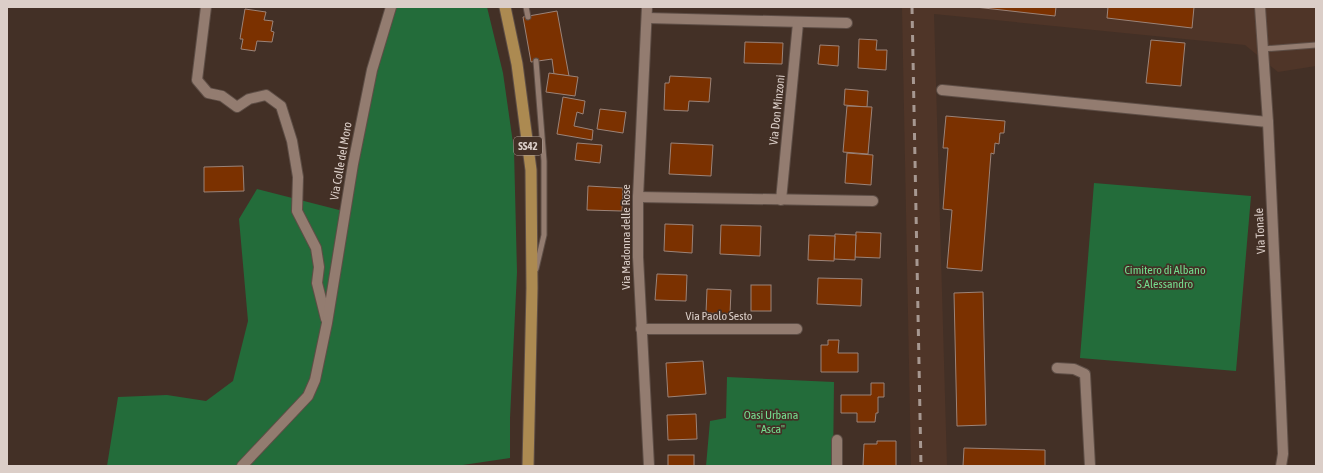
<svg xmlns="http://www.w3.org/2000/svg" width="1323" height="473" viewBox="0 0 1323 473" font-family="'Asap Condensed',sans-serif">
<rect width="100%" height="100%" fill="#433026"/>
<path fill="#4f3528" d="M902,7H1316V66L1278,72L1245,45L934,14L947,466H911Z"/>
<g fill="#236c3a">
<path d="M395,7H487L503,73L514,150L517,272L510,418V458L456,466H107L118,397L167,395L206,401L233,381L248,321L239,219L257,189L347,212L360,133Z"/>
<path d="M1094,183L1251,196L1236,371L1080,358Z"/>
<path d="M727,377L834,382L833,466H706L710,421L726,418Z"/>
</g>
<g fill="#7b3100" stroke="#9b8378">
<path d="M975,7H1056L1055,16Z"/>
<path d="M1108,7H1194L1192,28L1107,18Z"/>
<path d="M245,9L266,12L264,20L273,21L271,31L274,32L272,42L257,41L255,51L241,49L243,39H240Z"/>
<path d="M557,11L569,76L554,74L552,59L531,62L523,17Z"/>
<path d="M859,39L877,40L876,50H887L886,70L858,68Z"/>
<path d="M1151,40L1185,43L1181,86L1146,83Z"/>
<path d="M745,42L783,43L782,64L744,63Z"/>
<path d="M820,45L839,46L838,66L818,64Z"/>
<path d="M549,73L578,77L575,96L546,92Z"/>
<path d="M670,76L711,78L709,102L689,101L688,111L664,110L665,83H669Z"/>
<path d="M845,89L868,91L867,107L844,105Z"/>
<path d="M563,97L585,101L583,114L577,112L574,126L593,130L592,140L557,134Z"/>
<path d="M847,106L872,107L868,154L843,152Z"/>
<path d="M600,109L626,112L623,133L597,129Z"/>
<path d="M946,116L1005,121L1004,133H1000L999,144L995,143L994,154L991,153L982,271L947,268L952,210L943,209L948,148H943Z"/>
<path d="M577,143L602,145L600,163L575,160Z"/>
<path d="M671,143L713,145L711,176L669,174Z"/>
<path d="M847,153L873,155L871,185L845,183Z"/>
<path d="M243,166L244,191L204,192V167Z"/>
<path d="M588,186L623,188L622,211L587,210Z"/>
<path d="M665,224L693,225L692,253L664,251Z"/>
<path d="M721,225L761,226L760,256L720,254Z"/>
<path d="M856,232L881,233L880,258L855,257Z"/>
<path d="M835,234L856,235L855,260L834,259Z"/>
<path d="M809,235L835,236L834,261L808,260Z"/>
<path d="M657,274L687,275L686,301L655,300Z"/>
<path d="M818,278L862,279L861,306L817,304Z"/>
<rect x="751" y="285" width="20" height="26"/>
<path d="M707,289L731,290L730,314L706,313Z"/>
<path d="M983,292L986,425L957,426L954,293Z"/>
<path d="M828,340H839L838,353H858V372H821V345H828Z"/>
<path d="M703,361L706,394L668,397L666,363Z"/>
<path d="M871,383H884V397H878V413H876L875,422H857V413H841V395H871Z"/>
<path d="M696,414L697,439L668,440L667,415Z"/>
<path d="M877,441H896V466H863L864,444H877Z"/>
<path d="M964,448L1045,450V466H963Z"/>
<rect x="668" y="455" width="26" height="11"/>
</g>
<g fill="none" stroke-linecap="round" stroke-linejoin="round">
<defs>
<g id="service">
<path d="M526,7L528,17"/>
<path d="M1263,49L1316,45"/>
<path d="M536,269L544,235V161L536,61"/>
</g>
<g id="minor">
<path d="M206,7L197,80L208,93L222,96L237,107L249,99L266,95L281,106L292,141L298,177L297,211L316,248L319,267L317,283L326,319"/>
<path d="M647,18L847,23"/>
<path d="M942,90L1268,122"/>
<path d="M638,197L873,201"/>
<path d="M781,200L798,23"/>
<path d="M641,329H797"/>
<path d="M1057,368L1074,369L1085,374L1090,466"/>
<path d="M242,466L308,396L315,380L327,323L353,164L372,70L391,7"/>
<path d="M837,466V440"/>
</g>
<path id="tertiary" d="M647,7L638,197V257L649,466"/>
<path id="secondary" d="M1260,7L1268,122L1280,382L1283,454L1281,466"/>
<path id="trunk" d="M505,7L517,64L531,170L532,288L528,466"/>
</defs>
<use href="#service" stroke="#5e4e46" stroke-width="7"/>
<use href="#minor" stroke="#5e4e46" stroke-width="12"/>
<use href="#tertiary" stroke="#5e4e46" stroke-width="12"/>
<use href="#secondary" stroke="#5e4e46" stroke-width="12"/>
<use href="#trunk" stroke="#5e4e46" stroke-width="13"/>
<use href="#service" stroke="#937c70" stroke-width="5"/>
<use href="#minor" stroke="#937c70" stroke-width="10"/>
<use href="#tertiary" stroke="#937c70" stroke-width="10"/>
<use href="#secondary" stroke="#937c70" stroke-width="10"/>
<use href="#trunk" stroke="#ac8a51" stroke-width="11"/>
<path stroke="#a79891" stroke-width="3" stroke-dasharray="7 7" stroke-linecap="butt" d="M912,7L921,466"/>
</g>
<g text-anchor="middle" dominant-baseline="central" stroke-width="3.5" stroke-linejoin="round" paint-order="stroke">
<rect fill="#433026" stroke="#ad9f97" stroke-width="1" x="514" y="137" width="28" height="18" rx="3"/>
<g font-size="11" font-weight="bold" fill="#dbcec8">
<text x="528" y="146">SS42</text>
</g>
<g font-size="12" fill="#dbcec8" stroke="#433026">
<text transform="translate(777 110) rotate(-84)">Via Don Minzoni</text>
<text transform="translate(341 161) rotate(-80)">Via Colle del Moro</text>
<text transform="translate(1260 231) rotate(-93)">Via Tonale</text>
<text transform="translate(626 237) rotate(-90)">Via Madonna delle Rose</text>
<text x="719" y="316">Via Paolo Sesto</text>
</g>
<g font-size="12" fill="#74dd8f" stroke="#433026">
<text x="1165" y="270">Cimitero di Albano<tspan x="1165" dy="14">S.Alessandro</tspan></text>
<text x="771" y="415">Oasi Urbana<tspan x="771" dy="14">"Asca"</tspan></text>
</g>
</g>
<rect width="1323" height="473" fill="none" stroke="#dbcec8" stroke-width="16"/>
</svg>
